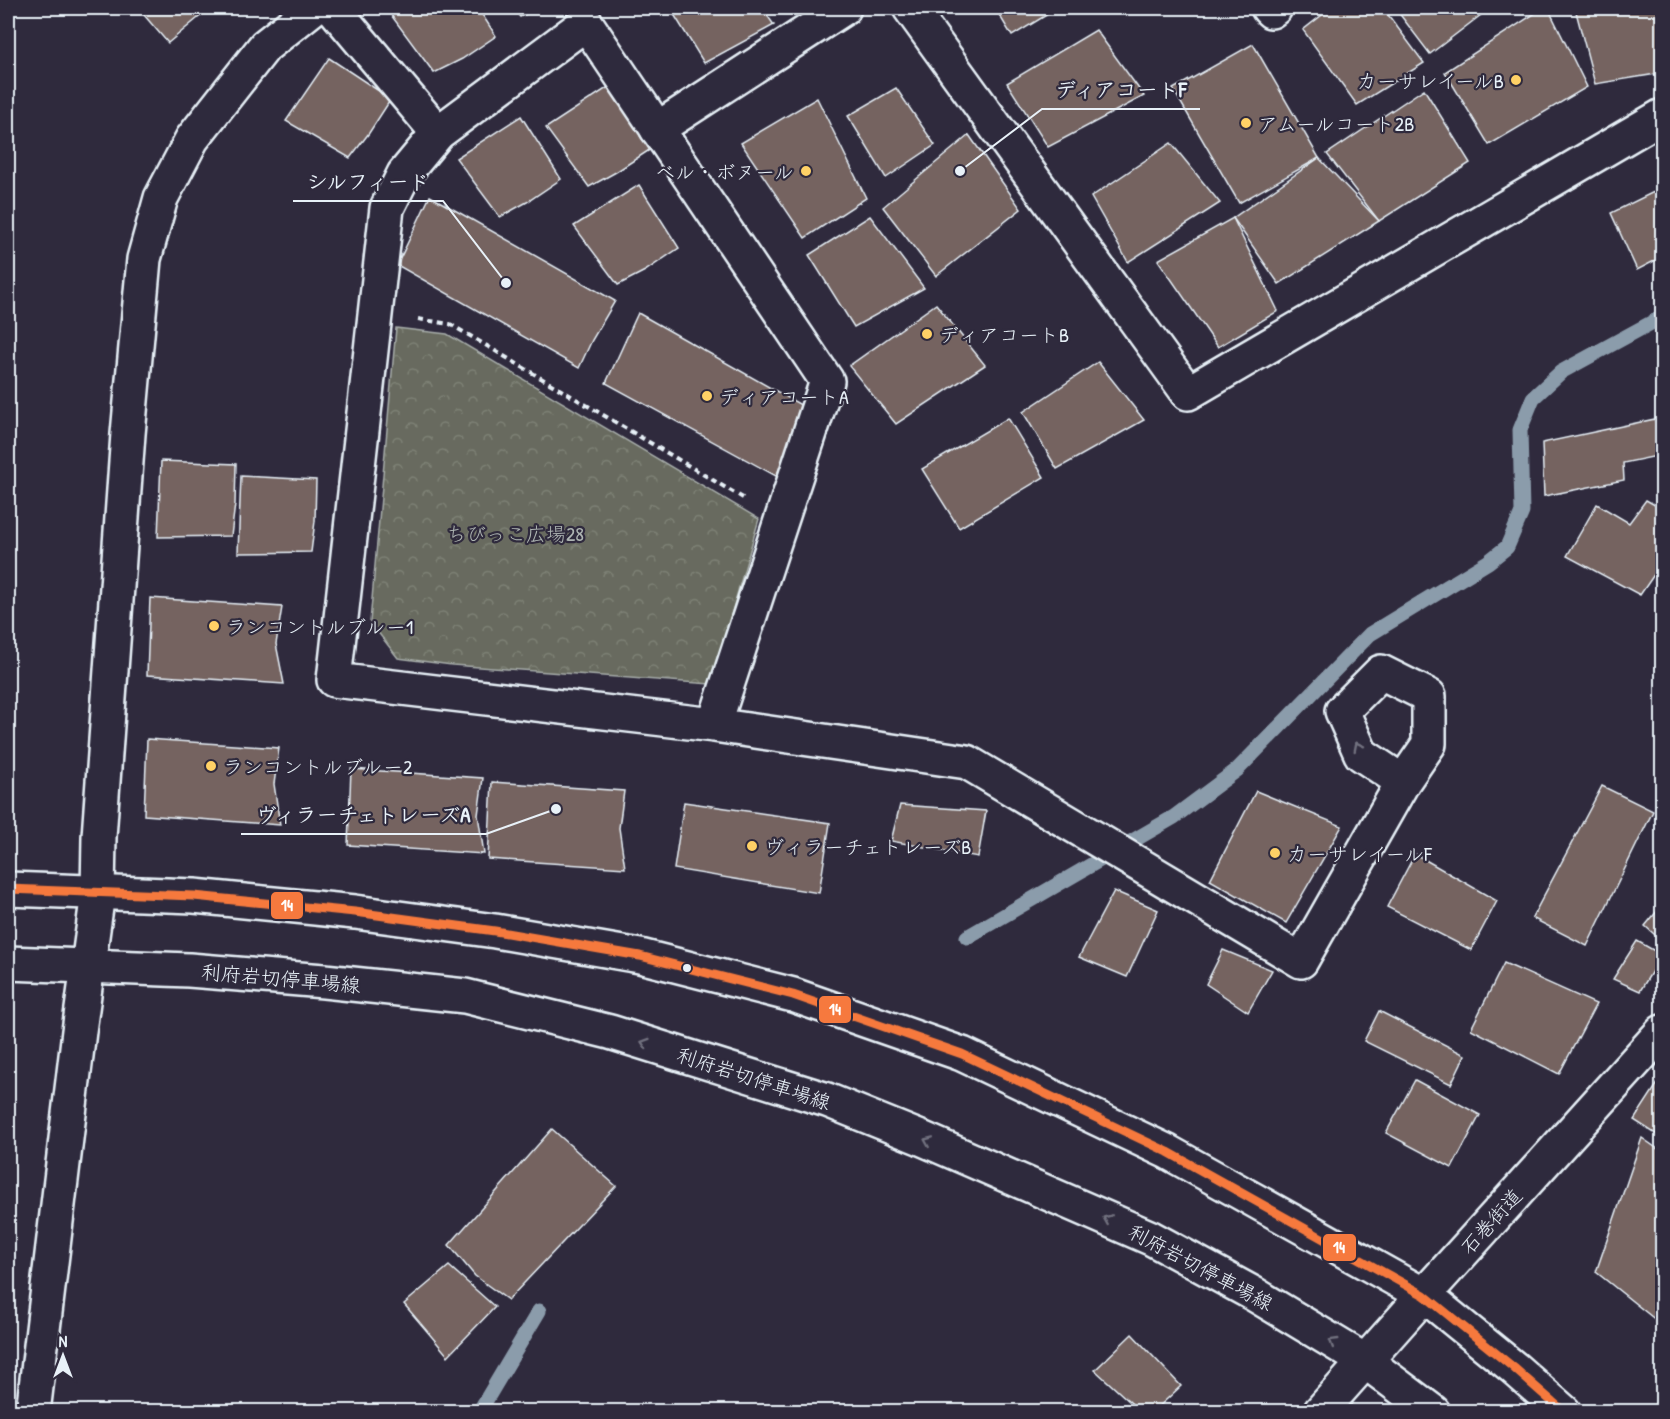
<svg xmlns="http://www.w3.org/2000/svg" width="1670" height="1419" viewBox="0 0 1670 1419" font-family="'Patrick Hand','Klee One',sans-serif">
<defs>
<pattern id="park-crowns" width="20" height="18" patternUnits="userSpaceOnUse" patternTransform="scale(1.5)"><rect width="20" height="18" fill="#686b5e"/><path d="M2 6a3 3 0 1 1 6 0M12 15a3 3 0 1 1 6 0" fill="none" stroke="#7e8176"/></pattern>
</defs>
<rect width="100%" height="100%" fill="#2f2a3d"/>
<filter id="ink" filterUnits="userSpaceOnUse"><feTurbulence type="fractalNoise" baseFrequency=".0167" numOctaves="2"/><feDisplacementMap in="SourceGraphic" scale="12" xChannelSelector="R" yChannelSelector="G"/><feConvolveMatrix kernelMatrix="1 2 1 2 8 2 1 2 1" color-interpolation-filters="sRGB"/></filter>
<g filter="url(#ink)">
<path fill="url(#park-crowns)" stroke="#a8aeab" stroke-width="1.5" d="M396,328L447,334L759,519L711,684L452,665L398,658L370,622Z"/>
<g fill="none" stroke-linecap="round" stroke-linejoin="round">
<g stroke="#8b9cab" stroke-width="15">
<path d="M967,937L1174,817L1237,770L1370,634L1488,562L1507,547L1522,512L1520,430L1533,398L1561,372L1662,317"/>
<path d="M479,1412L539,1311"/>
</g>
</g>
<g fill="#746361" stroke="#e8f1f8" stroke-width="1.5">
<path d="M138,8H210L168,43Z"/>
<path d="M402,8H478L496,36L462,59L434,73L391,15Z"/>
<path d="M513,8H538L520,17Z"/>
<path d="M670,8H762L774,25L704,63Z"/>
<path d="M995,8H1058L1012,36Z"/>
<path d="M1331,8H1383L1424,63L1357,105L1303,30Z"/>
<path d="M1395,8H1490L1430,54Z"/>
<path d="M1543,8H1548L1587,87L1489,145L1445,72Z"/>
<path d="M1575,8H1662V73L1595,84Z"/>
<path d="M1096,30L1144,96L1048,147L1007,83Z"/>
<path d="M1253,44L1319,158L1239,203L1173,89Z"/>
<path d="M329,58L391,99L369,133L350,158L286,121Z"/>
<path d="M610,86L651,149L616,172L589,187L546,128Z"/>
<path d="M896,88L935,145L886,178L848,116Z"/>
<path d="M1424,89L1470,163L1379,221L1327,154Z"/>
<path d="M817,98L866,198L805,238L741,143Z"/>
<path d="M521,116L561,179L527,202L500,217L456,158Z"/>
<path d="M969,135L1021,209L936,276L883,207Z"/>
<path d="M1171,143L1220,203L1128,262L1091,197Z"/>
<path d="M1319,158L1379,221L1279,284L1233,218Z"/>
<path d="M639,185L679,248L645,271L618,285L574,226Z"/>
<path d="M1662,188V257L1637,270L1611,213Z"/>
<path d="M430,196L615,301L592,340L579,368L397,265Z"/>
<path d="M870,216L924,288L854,327L809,255Z"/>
<path d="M1233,218L1278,311L1218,347L1158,260Z"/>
<path d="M936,304L985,365L896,424L849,366Z"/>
<path d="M638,313L808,409L776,476L606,383Z"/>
<path d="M1098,362L1144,420L1057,469L1023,412Z"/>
<path d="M1008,418L1044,477L959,528L922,469Z"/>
<path d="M1655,419L1662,455L1623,463L1624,480L1544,496L1542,443Z"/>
<path d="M161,461L236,464L235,504L231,536L158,537Z"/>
<path d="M241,476L316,480L315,521L311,552L238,553Z"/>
<path d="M1646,500L1662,509V563L1640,595L1567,556L1597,504L1629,523Z"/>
<path d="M150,598L282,607L276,644L284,684L147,675Z"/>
<path d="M147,739L279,748L274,784L280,825L144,815Z"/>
<path d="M351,769L483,778L478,815L484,854L348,845Z"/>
<path d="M492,782L624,791L619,828L625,868L488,859Z"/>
<path d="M1602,786L1653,811L1587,946L1532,918Z"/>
<path d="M1256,791L1342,826L1286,923L1210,880Z"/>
<path d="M684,802L830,823L819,893L674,869Z"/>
<path d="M900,805L986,811L978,857L891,841Z"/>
<path d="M1415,854L1497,901L1471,950L1387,907Z"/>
<path d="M1114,891L1158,910L1127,977L1079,957Z"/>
<path d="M1662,905V941L1645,926Z"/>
<path d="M1637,941L1662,955L1640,991L1613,979Z"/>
<path d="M1223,950L1272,970L1248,1012L1206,984Z"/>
<path d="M1504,963L1596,1004L1559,1074L1471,1029Z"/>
<path d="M1379,1011L1465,1055L1451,1084L1364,1041Z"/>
<path d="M1662,1077V1138L1634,1120Z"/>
<path d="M1415,1080L1480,1115L1452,1168L1386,1133Z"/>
<path d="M552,1129L616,1186L508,1300L475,1276L449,1245Z"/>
<path d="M1642,1138L1662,1152V1325L1596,1272Z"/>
<path d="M449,1266L495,1307L448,1356L404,1304Z"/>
<path d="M1132,1334L1181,1386L1153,1412H1141L1095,1370Z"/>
<path d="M1087,1404L1098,1412H1078Z"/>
</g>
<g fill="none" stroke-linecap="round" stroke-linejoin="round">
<defs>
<g id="minor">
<path d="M333,8L438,133"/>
<path d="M910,8L1188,393L1662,116"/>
<path d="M1268,8L1271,11L1275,8"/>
<path d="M657,129L844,8"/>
<path d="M714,725L827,381L586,23L438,133L404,174L387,208L334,680L714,725L967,762L1301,961L1403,782L1429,744V696L1381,672L1342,711L1361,754L1403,782"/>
</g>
<g id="tertiary">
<path d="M33,1412L79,1031L98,893L99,837L128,434L144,259L161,198L192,139L265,46L313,8"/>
<path d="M1320,1412L1424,1295L1662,1032"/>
</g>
<g id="secondary">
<path d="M8,889L194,896L355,912L495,931L640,956L793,995L962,1054L1168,1152L1424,1295L1514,1368L1564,1412"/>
<path d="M8,963L189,970L324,981L465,996L610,1032L827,1100L921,1138L1151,1238L1254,1294L1365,1361L1433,1412"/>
</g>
</defs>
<use href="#minor" stroke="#e8f1f8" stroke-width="38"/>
<use href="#tertiary" stroke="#e8f1f8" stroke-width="38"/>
<use href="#secondary" stroke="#e8f1f8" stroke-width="38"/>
<path stroke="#e8f1f8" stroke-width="4" stroke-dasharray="6 4.5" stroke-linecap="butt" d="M418,319L450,324L743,498"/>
<use href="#minor" stroke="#2f2a3d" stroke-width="33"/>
<use href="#tertiary" stroke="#2f2a3d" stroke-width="33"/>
<use href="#secondary" stroke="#2f2a3d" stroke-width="33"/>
<defs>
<path id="bus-1" d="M8,889L194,896L355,912L495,931L640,956L793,995L962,1054L1168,1152L1424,1295L1514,1368L1564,1412"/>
</defs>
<use href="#bus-1" stroke="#2f2a3d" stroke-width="14"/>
<use href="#bus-1" stroke="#f6793e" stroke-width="9"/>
</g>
<defs><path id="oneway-chevron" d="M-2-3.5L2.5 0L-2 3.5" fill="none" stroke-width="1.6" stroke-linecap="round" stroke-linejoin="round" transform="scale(1.5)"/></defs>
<g stroke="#70707e">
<use href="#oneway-chevron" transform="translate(1358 746) rotate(-117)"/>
<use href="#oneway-chevron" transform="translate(645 1043) rotate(-162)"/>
<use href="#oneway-chevron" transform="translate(928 1141) rotate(-157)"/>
<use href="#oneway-chevron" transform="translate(1107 1219) rotate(-157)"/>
<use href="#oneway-chevron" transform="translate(1333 1342) rotate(-149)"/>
</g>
</g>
<g fill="#ffd166" stroke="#2f2a3d" stroke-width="2">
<circle cx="1516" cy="80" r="6"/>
<circle cx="1246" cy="123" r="6"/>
<circle cx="806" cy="171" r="6"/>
<circle cx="927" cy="334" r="6"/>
<circle cx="707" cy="396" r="6"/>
<circle cx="214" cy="626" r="6"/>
<circle cx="211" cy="766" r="6"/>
<circle cx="752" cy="846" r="6"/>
<circle cx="1275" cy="853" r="6"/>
</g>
<circle fill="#e8f1f8" stroke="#2f2a3d" stroke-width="2" cx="687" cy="968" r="5"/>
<g text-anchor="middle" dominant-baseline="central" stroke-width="4.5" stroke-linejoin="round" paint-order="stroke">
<g font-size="20" fill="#e8f1f8" stroke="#2f2a3d" text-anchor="start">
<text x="1504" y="80" text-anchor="end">カーサレイールB</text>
<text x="1258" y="123">アムールコート2B</text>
<text x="794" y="171" text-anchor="end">ベル・ボヌール</text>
<text x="939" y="334">ディアコートB</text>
<text x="719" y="396">ディアコートA</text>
<text x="226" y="626">ランコントルブルー1</text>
<text x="223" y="766">ランコントルブルー2</text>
<text x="764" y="846">ヴィラーチェトレーズB</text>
<text x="1287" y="853">カーサレイールF</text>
</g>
<g font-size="20" fill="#aeb5b3" stroke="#2f2a3d">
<text x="515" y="533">ちびっこ広場28</text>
</g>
<g font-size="20" fill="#e8f1f8" stroke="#2f2a3d">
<text transform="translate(281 978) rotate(5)">利府岩切停車場線</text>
<text transform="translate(754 1078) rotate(18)">利府岩切停車場線</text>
<text transform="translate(1491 1221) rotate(-48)">石巻街道</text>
<text transform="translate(1201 1267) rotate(28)">利府岩切停車場線</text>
</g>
</g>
<path fill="none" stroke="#e8f1f8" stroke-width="2" d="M960 171L1042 109H1200M506 283L443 201H293M556 809L486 834H241"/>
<g fill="#e8f1f8" stroke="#2f2a3d" stroke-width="2">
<circle cx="960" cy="171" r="6"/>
<circle cx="506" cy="283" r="6"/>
<circle cx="556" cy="809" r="6"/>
</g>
<g font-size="21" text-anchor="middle" font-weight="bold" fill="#e8f1f8" stroke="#2f2a3d" stroke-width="4.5" stroke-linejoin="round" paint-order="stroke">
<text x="1121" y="97">ディアコートF</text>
<text x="368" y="189">シルフィード</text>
<text x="363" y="822">ヴィラーチェトレーズA</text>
</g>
<g stroke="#2f2a3d" stroke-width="2">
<rect x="270" y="891" width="34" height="29" rx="6" fill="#f6793e"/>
<rect x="818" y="995" width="34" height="29" rx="6" fill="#f6793e"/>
<rect x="1322" y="1233" width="35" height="29" rx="6" fill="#f6793e"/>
</g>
<g font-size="16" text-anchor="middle" font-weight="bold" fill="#fff">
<text x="287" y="911">14</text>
<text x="835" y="1015">14</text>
<text x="1339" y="1253">14</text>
</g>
<rect width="1670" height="1419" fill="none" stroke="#2f2a3d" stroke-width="30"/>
<rect x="15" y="15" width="1640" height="1389" fill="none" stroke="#e8f1f8" stroke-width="2" filter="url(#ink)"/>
<g transform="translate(63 1356)" stroke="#2f2a3d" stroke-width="4.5" paint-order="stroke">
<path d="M0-4.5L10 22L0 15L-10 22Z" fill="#e8f1f8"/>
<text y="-9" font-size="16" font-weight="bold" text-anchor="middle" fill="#e8f1f8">N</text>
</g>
</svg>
